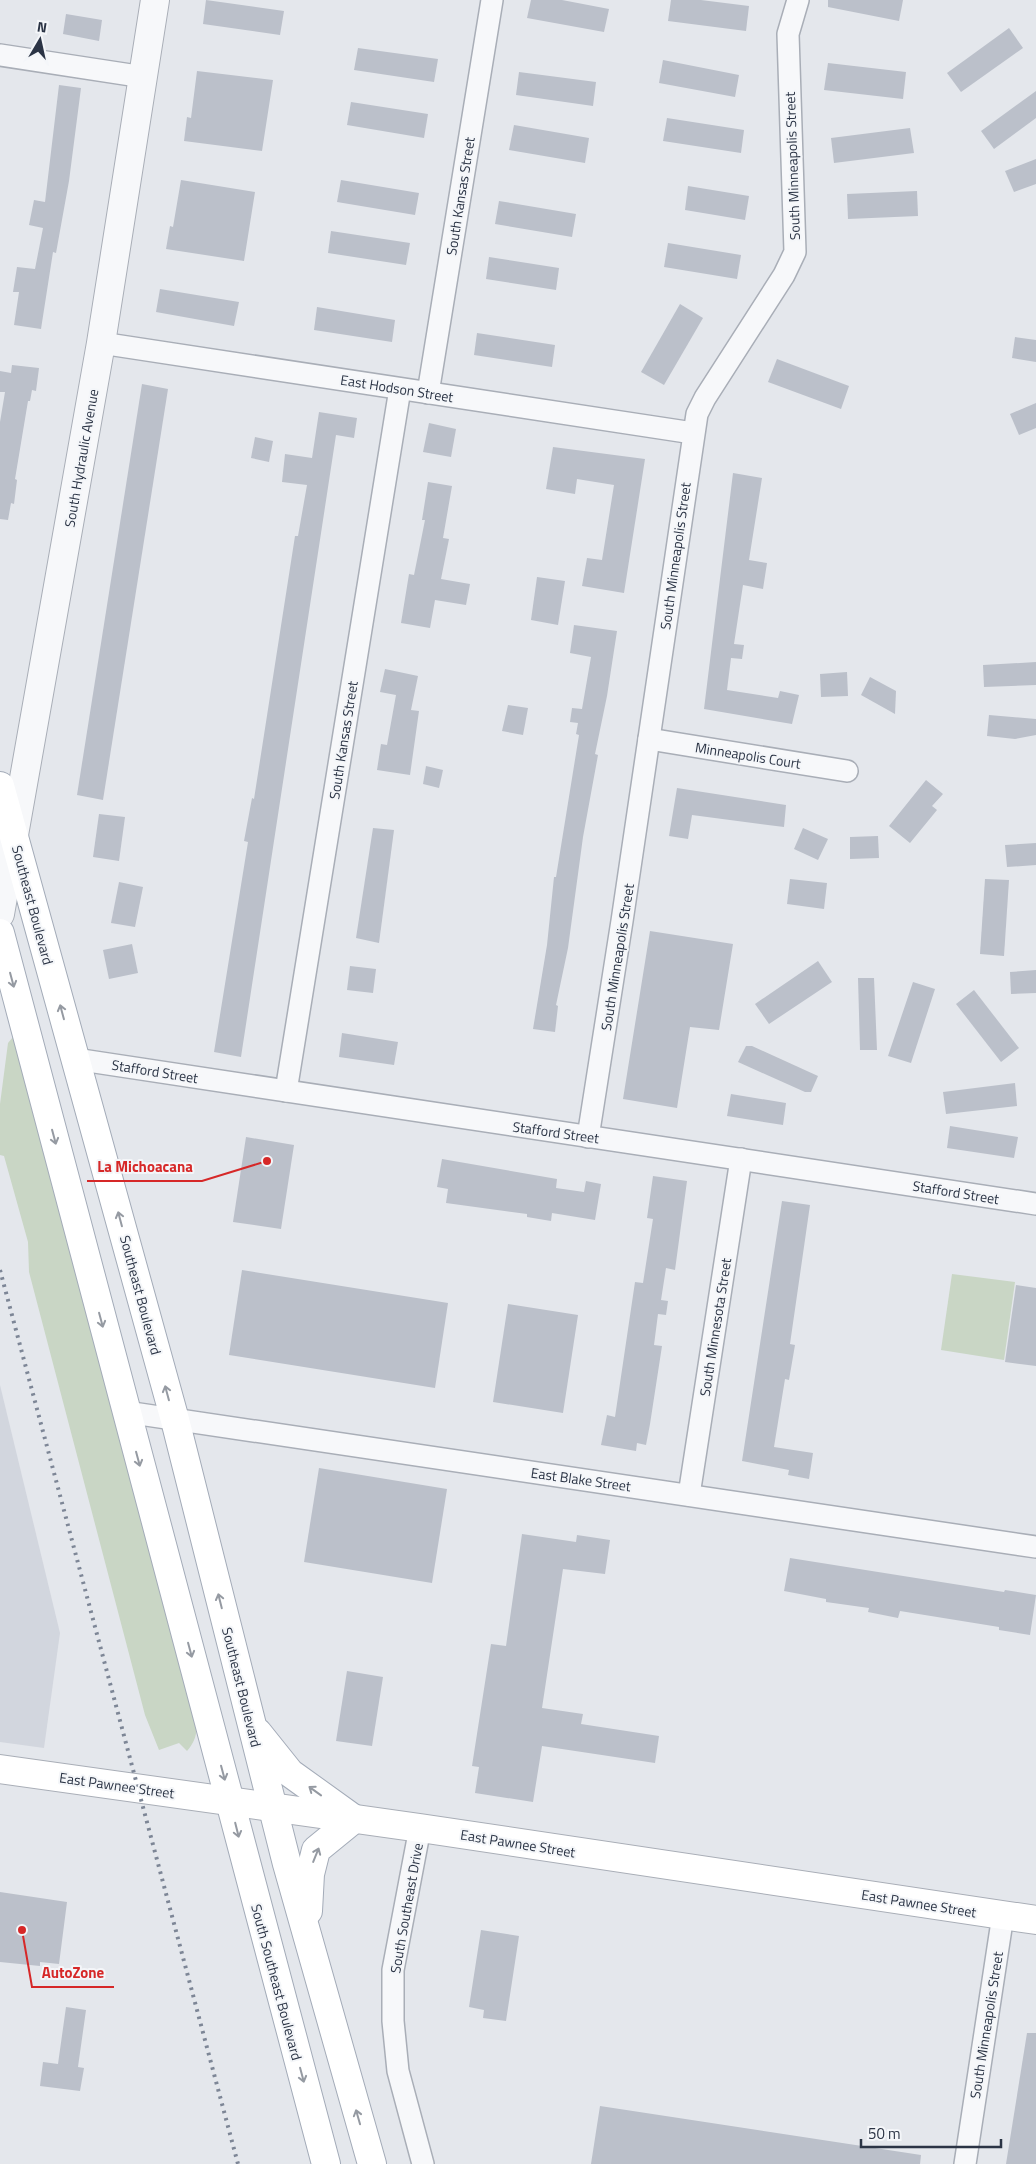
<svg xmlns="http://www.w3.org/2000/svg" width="1036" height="2164" viewBox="0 0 1036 2164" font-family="'Titillium Web',sans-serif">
<rect width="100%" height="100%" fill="#e4e7ec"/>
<path fill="#d2d6de" d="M0,1385L60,1633L44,1748L0,1742Z"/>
<g fill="#c9d6c5">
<path d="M13,1037L18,1040L197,1722C197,1734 195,1742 187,1751L179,1743L159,1750L145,1715L29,1272L28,1242L4,1156L0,1155V1104L8,1043Z"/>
<path d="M952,1274L1015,1282L1004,1360L941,1350Z"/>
</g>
<g fill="#bbc0ca">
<path d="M206,0L284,11L280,35L203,24Z"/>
<path d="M531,0H562L609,9L604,32L527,18Z"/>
<path d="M671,0H701L749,6L746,31L668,21Z"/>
<path d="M828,0H903L899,21L828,7Z"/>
<path d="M66,14L102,20L99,41L63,34Z"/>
<path d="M1009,28L1023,48L961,92L947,73Z"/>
<path d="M358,48L438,59L434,82L354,70Z"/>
<path d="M663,60L739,75L735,97L659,83Z"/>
<path d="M828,63L906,72L903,99L824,90Z"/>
<path d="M197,71L273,80L262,151L184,141L187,117L191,118Z"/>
<path d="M519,72L596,82L593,106L516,95Z"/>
<path d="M59,85L81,88L69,181L56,253L53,252L41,329L14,325L19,292H13L17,267L35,269L43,228L29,225L34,200L45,202Z"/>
<path d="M1036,91V118L994,149L981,131Z"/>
<path d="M351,102L428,114L424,138L347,125Z"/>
<path d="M667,118L744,130L741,153L663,141Z"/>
<path d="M514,125L589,138L585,163L509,150Z"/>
<path d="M910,128L914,153L834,163L831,138Z"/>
<path d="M1036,159V184L1014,192L1005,171Z"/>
<path d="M181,180L255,192L244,261L166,249L170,226L173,227Z"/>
<path d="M341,180L419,193L415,215L337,202Z"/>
<path d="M688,186L749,196L745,220L685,210Z"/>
<path d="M917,191L918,216L848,219L847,194Z"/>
<path d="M499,201L576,214L572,237L495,224Z"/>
<path d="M331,231L410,243L406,265L328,253Z"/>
<path d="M668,243L741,255L737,279L664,267Z"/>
<path d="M489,257L559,268L556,290L486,279Z"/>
<path d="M160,289L239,302L234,326L156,312Z"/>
<path d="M680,304L703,318L664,385L641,372Z"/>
<path d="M317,307L395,320L392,342L314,330Z"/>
<path d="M477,333L555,345L552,367L474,355Z"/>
<path d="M1015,337L1036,340V362L1012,358Z"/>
<path d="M777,359L849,386L841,409L768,382Z"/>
<path d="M12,365L39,368L36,391L32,390L30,401H28L15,479L17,480L14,504L11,503L8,520L0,519V422L5,392H0V371L11,373Z"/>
<path d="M142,384L168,389L103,800L77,795Z"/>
<path d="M1036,403V428L1019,435L1010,414Z"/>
<path d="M319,412L357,418L354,438L336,435L241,1057L214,1052L248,842L244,841L252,798L254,799L295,536H298L307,485L282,482L285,454L312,458Z"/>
<path d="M429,423L456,429L451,457L423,452Z"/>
<path d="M255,437L273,441L269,462L251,458Z"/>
<path d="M553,447L645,459L624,593L582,586L587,558L602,560L614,485L577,479L575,494L546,489Z"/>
<path d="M733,473L762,478L749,560L767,563L763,589L743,585L734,644L744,645L742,659L731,658L727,690L778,698L780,691L799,695L792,724L704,709Z"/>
<path d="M428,482L452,486L443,538L449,539L441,579L470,584L466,605L435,600L430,628L401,623L409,574L414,575L425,520H422Z"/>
<path d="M537,577L565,581L558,625L531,620Z"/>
<path d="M574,625L617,631L607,696L595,754L598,755L583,837L568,948L556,1005L558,1006L555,1032L533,1029L547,945L554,877H556L579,735L576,734L578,723L570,722L572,708L582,709L591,657L570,653Z"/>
<path d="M1036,662V685L984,687L983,665Z"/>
<path d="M385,669L418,676L411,710L419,711L410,775L377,770L381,744L387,745L396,695L380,692Z"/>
<path d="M847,672L848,696L821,697L820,674Z"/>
<path d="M870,677L896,691L895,714L861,695Z"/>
<path d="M508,705L528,708L523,735L502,731Z"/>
<path d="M989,715L1036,719V735L1015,739L987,736Z"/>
<path d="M426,766L443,770L439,788L423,784Z"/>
<path d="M926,780L943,794L932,806L937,810L910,843L889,826Z"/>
<path d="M677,788L786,805L784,827L692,815L688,839L669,836Z"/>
<path d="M99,814L125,817L119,861L93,857Z"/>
<path d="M373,828L394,830L379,943L356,938Z"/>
<path d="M803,828L828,839L818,860L794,849Z"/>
<path d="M878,836L879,858L850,859V837Z"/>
<path d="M1036,843V865L1007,867L1005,845Z"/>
<path d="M790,879L827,883L824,909L787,904Z"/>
<path d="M985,879L1009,880L1004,956L980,954Z"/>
<path d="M119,882L143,887L135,927L111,923Z"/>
<path d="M650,931L733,944L719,1030L690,1027L677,1108L623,1099Z"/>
<path d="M132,944L138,973L109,979L103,950Z"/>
<path d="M818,961L832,982L769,1024L755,1004Z"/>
<path d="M350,966L376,969L373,993L347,990Z"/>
<path d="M1036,970V993L1011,994L1010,972Z"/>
<path d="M858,978H874L877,1050H860Z"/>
<path d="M913,982L935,989L911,1063L888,1056Z"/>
<path d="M974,990L1019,1048L1001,1062L956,1004Z"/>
<path d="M342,1033L398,1042L394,1065L339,1057Z"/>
<path d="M746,1046H752L818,1076L811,1092H805L738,1062Z"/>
<path d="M1015,1083L1017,1106L946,1114L943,1092Z"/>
<path d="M731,1094L786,1103L783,1125L727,1116Z"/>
<path d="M950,1126L1018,1137L1014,1158L947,1148Z"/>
<path d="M246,1137L294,1145L281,1229L233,1222Z"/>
<path d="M442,1159L557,1179L556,1188L584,1192L586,1181L601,1184L595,1220L552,1213L551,1221L527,1217V1214L446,1203L448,1189L437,1187Z"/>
<path d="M653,1176L687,1181L675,1270L666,1268L661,1300L668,1301L666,1315L658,1314L654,1345L662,1346L650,1424L646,1445L637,1443L636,1451L601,1445L607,1415L615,1417L635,1282L643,1283L653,1219L647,1218Z"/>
<path d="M782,1201L810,1205L790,1344L795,1345L789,1380L785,1379L774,1447L813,1453L809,1479L788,1475L789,1470L742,1461Z"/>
<path d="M242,1270L448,1303L435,1388L229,1355Z"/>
<path d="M1016,1285L1036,1288V1366L1005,1362Z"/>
<path d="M508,1304L578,1315L563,1413L493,1402Z"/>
<path d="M319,1468L447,1489L432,1583L304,1562Z"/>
<path d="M522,1534L576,1542L577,1535L610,1540L605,1574L563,1569L542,1708L583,1714L581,1724L659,1736L655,1763L542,1746L533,1802L475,1793L479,1767L472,1766L491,1644L506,1646Z"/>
<path d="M790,1558L1004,1592L1005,1590L1036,1595L1030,1635L999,1630V1627L900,1611L898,1618L868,1612L869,1608L826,1602V1599L784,1591Z"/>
<path d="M347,1671L383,1677L372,1746L336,1741Z"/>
<path d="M0,1892L67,1902L59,1964L40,1962V1966L0,1962Z"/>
<path d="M481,1930L519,1936L506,2021L483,2018L484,2010L469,2007Z"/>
<path d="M66,2007L86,2010L78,2067L84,2068L80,2091L40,2086L43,2062L58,2064Z"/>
<path d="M1027,2033H1036V2164H1006Z"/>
<path d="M600,2106L921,2155L920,2164H591Z"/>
</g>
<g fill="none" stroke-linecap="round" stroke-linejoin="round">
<defs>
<g id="minor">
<path d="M0,55L144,77"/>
<path d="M101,343L693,433"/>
<path d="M428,393L492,0"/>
<path d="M649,739L847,771"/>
<path d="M75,1059L1036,1204"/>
<path d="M286,1091L400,389"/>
<path d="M588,1137L622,921L697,414L705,398L784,275L795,252L788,34L798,0"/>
<path d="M126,1412L1036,1547"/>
<path d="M689,1495L741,1159"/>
<path d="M420,1828L393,1970V2021L398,2071L423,2164"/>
<path d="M965,2164L1003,1915"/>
</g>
<path id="tertiary" d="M0,914L101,343L155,0"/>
<path id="secondary" d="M0,1769L420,1828L1036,1920"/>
<g id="primary">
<path d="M0,786L175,1420L287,1864L372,2164"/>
<path d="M0,933L326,2164"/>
<path d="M258,1733L290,1773L354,1819L316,1850L310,1874L308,1911"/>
</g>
</defs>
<use href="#minor" stroke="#a9aeb7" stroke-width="24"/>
<use href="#tertiary" stroke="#a9aeb7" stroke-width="30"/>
<use href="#secondary" stroke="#a9aeb7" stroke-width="30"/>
<use href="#primary" stroke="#a3abb8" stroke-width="30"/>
<use href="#minor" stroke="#f7f8fa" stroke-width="21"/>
<use href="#tertiary" stroke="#f7f8fa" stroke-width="28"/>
<use href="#secondary" stroke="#fff" stroke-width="28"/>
<use href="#primary" stroke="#fff" stroke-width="28"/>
<path stroke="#7d8696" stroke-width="4" stroke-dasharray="2.5 5" stroke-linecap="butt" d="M0,1270L238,2164"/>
</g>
<defs><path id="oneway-shaft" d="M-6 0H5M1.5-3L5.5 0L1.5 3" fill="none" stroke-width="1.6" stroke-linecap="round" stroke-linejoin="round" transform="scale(1.25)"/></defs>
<g stroke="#959aa2">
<use href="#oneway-shaft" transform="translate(12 980) rotate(75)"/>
<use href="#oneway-shaft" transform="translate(62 1012) rotate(-105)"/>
<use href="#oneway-shaft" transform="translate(54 1137) rotate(75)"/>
<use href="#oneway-shaft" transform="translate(120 1219) rotate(-105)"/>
<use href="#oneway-shaft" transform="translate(101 1320) rotate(75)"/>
<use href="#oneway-shaft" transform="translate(167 1393) rotate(-105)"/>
<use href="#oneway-shaft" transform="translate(138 1459) rotate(75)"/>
<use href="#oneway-shaft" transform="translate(220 1601) rotate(-104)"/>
<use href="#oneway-shaft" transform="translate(190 1650) rotate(75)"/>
<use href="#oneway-shaft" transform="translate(223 1773) rotate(75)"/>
<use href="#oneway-shaft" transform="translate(315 1791) rotate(-144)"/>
<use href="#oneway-shaft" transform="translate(237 1830) rotate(76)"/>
<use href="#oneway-shaft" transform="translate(316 1855) rotate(-68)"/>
<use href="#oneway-shaft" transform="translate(302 2075) rotate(75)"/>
<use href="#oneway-shaft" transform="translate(358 2117) rotate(-106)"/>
</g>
<g text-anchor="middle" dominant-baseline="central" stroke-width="4" stroke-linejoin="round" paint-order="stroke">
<g font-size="14" fill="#2b3445" stroke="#f4f6f9">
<text transform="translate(792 166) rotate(-92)">South Minneapolis Street</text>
<text transform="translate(460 196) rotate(-81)">South Kansas Street</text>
<text transform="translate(397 388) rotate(9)">East Hodson Street</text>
<text transform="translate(81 458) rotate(-80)">South Hydraulic Avenue</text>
<text transform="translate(675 556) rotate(-82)">South Minneapolis Street</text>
<text transform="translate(343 740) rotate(-81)">South Kansas Street</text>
<text transform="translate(748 755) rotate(9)">Minneapolis Court</text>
<text transform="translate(33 905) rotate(75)">Southeast Boulevard</text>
<text transform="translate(617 957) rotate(-81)">South Minneapolis Street</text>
<text transform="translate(155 1071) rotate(9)">Stafford Street</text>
<text transform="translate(556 1132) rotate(8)">Stafford Street</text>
<text transform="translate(956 1192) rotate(9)">Stafford Street</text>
<text transform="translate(141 1295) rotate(75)">Southeast Boulevard</text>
<text transform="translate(715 1327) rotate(-81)">South Minnesota Street</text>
<text transform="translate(581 1479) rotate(8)">East Blake Street</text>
<text transform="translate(242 1687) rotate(76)">Southeast Boulevard</text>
<text transform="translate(117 1785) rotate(8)">East Pawnee Street</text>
<text transform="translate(518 1843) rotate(9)">East Pawnee Street</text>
<text transform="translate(919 1903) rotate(9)">East Pawnee Street</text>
<text transform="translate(406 1908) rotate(-80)">South Southeast Drive</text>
<text transform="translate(277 1982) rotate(75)">South Southeast Boulevard</text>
<text transform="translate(986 2025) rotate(-81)">South Minneapolis Street</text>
</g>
</g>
<path fill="none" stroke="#d62828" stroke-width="2" d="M267 1161L202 1181H87M22 1930L32 1987H114"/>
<g fill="#d62828" stroke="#f4f6f9" stroke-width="2">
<circle cx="267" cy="1161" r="5"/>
<circle cx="22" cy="1930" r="5"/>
</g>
<g font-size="15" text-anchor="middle" font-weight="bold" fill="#d62828" stroke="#f4f6f9" stroke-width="4" stroke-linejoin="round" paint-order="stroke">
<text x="145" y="1172">La Michoacana</text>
<text x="73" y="1978">AutoZone</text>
</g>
<g transform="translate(40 40) rotate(9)" stroke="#f4f6f9" stroke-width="4" paint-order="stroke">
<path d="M0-4L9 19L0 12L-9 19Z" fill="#2b3445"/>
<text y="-8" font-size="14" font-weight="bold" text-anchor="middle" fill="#2b3445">N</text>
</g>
<path d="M861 2139v8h140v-8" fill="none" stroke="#2b3445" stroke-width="2.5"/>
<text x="868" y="2139" font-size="15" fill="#2b3445" stroke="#f4f6f9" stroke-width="4" paint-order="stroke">50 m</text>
</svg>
